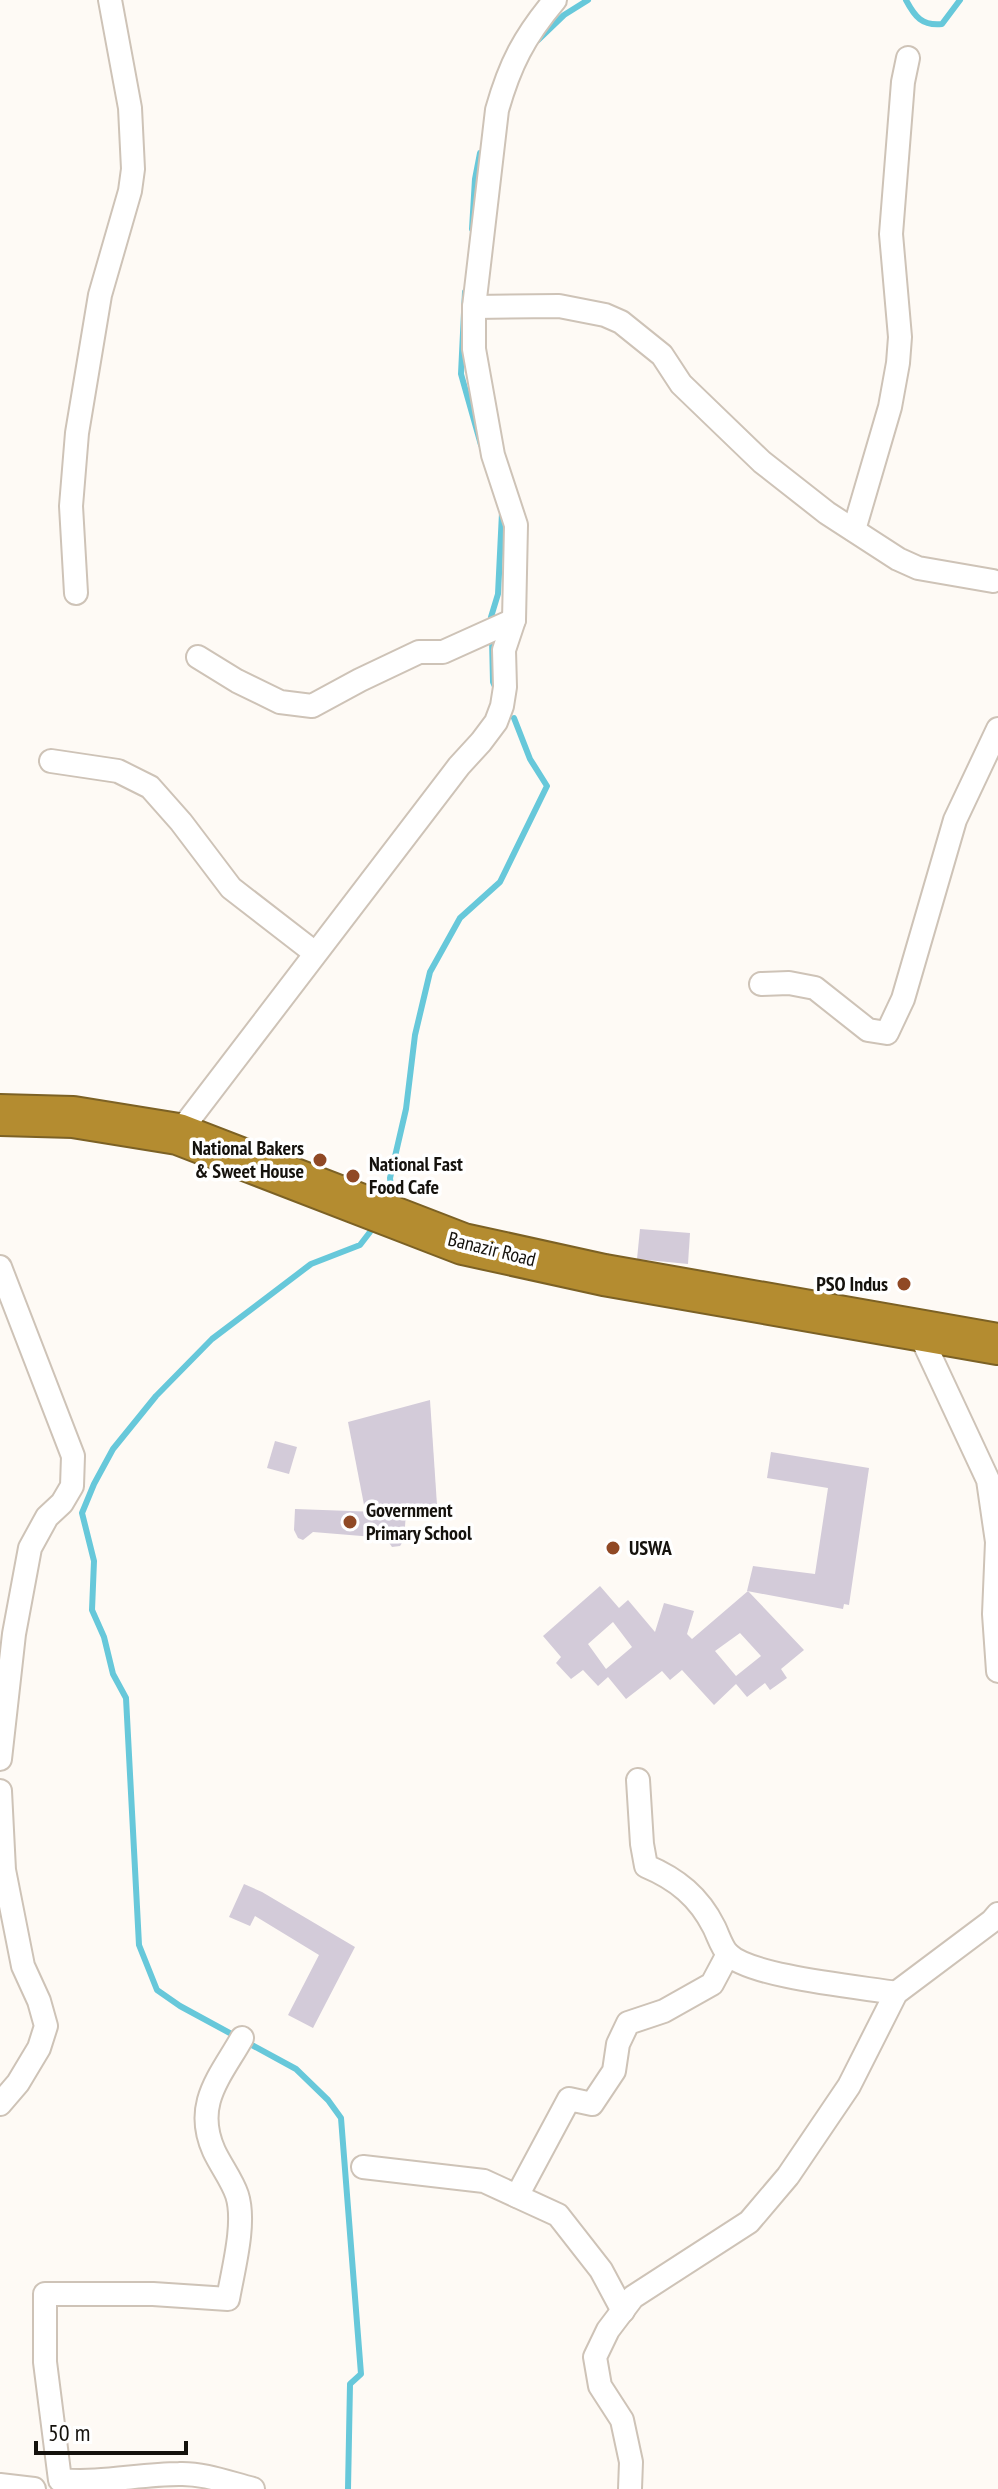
<svg xmlns="http://www.w3.org/2000/svg" width="998" height="2489" viewBox="0 0 998 2489" font-family="'PT Sans Narrow',sans-serif">
<rect width="100%" height="100%" fill="#fefaf5"/>
<g fill="none" stroke-linecap="round" stroke-linejoin="round">
<g stroke="#67c8da" stroke-width="6">
<path d="M906,0C915,17 922,26 942,24L960,0"/>
<path d="M538,40L564,15L588,0"/>
<path d="M472,229L475,179L480,153"/>
<path d="M465,292L461,374L481,445"/>
<path d="M491,617L498,594L502,513"/>
<path d="M492,639L493,682L497,691"/>
<path d="M392,1199L390,1178L406,1109L415,1035L430,972L460,918L500,882L547,786L530,759L514,718"/>
<path d="M348,2489L350,2384L361,2374L341,2118L328,2100L296,2069L180,2006L157,1990L139,1945L126,1698L113,1674L104,1637L92,1610L94,1561L82,1513L94,1484L113,1449L156,1396L212,1339L311,1264L360,1245L370,1232"/>
</g>
</g>
<g fill="#d3cbd9" fill-rule="evenodd">
<path d="M640,1229L690,1233L688,1264L637,1259Z"/>
<path d="M430,1400L437,1505L365,1510L348,1422Z"/>
<path d="M275,1441L297,1447L289,1474L267,1468Z"/>
<path d="M771,1452L869,1468L849,1605L844,1604L843,1609L747,1591L753,1566L815,1574L828,1488L767,1478Z"/>
<path d="M295,1509L406,1513L404,1540L400,1546L392,1547L386,1538L313,1532L303,1540L298,1538L294,1530Z"/>
<path d="M600,1586L619,1608L628,1600L655,1632L664,1603L694,1611L687,1634L692,1639L748,1591L804,1650L781,1669L787,1678L770,1690L765,1683L747,1697L736,1684L714,1705L682,1670L670,1680L662,1671L626,1699L608,1677L598,1686L583,1670L571,1679L556,1663L561,1657L543,1636ZM613,1622L632,1647L606,1669L588,1644ZM740,1633L761,1656L736,1676L715,1651Z"/>
<path d="M244,1884L262,1892L355,1947L313,2028L288,2015L319,1955L255,1916L250,1926L229,1917Z"/>
</g>
<g fill="none" stroke-linecap="round" stroke-linejoin="round">
<defs>
<g id="street">
<path d="M474,307L559,306L605,315L621,322L662,355L681,384L762,462L827,513L898,559L918,568L993,581"/>
<path d="M854,530L890,407L898,363L900,337L891,234L903,82L908,58"/>
<path d="M76,593L71,506L77,433L100,295L130,191L133,169L130,108L110,0"/>
<path d="M198,657L237,681L280,702L312,706L360,680L419,652H443L514,620"/>
<path d="M51,761L118,771L150,787L181,822L231,888L315,953"/>
<path d="M761,984L789,983L815,988L868,1030L887,1033L903,999L955,820L998,729"/>
<path d="M178,1134L459,766L481,742L496,722L502,706L505,687L504,650L514,620L516,525L493,455L474,349V307L497,110C510,64 524,37 555,0"/>
<path d="M0,1267L73,1456L72,1486L62,1503L47,1517L30,1548L14,1634L0,1759"/>
<path d="M918,1330L988,1480L997,1542L994,1614L998,1671"/>
<path d="M638,1780L642,1844L646,1866C677,1879 699,1897 714,1927C718,1935 722,1948 728,1954C751,1977 860,1987 896,1993"/>
<path d="M0,1791L4,1870L23,1966L39,2001L46,2026L39,2048L18,2083L0,2104"/>
<path d="M242,2038C220,2077 193,2104 214,2151C221,2166 232,2180 237,2195C246,2223 233,2270 228,2299L153,2294H45V2362L60,2480C101,2484 139,2474 179,2474C204,2473 229,2483 253,2489"/>
<path d="M363,2167L484,2181L558,2215L601,2270L623,2311"/>
<path d="M517,2196L569,2099L592,2104L614,2071L618,2044L628,2023L664,2011L712,1984L728,1954"/>
<path d="M0,2485L34,2489"/>
<path d="M630,2489L631,2462L622,2420L600,2386L595,2357L608,2330L633,2297L749,2222L788,2176L849,2086L896,1993L992,1921L998,1914"/>
</g>
<path id="highway" d="M0,1115L73,1117L178,1134L463,1244L604,1275L998,1344"/>
</defs>
<use href="#street" stroke="#cec3b7" stroke-width="26"/>
<use href="#highway" stroke="#7c6124" stroke-width="44"/>
<use href="#street" stroke="#fff" stroke-width="22"/>
<use href="#highway" stroke="#b48c30" stroke-width="40"/>
</g>
<g fill="#904925" stroke="#fff" stroke-width="3">
<circle cx="320" cy="1160" r="8"/>
<circle cx="353" cy="1176" r="8"/>
<circle cx="904" cy="1284" r="8"/>
<circle cx="350" cy="1522" r="8"/>
<circle cx="613" cy="1548" r="8"/>
</g>
<g text-anchor="middle" dominant-baseline="central" stroke-width="7" stroke-linejoin="round" paint-order="stroke">
<g font-size="20" font-weight="bold" fill="#15120d" stroke="#fff" text-anchor="start">
<text x="304" y="1148" text-anchor="end">National Bakers<tspan x="304" dy="23">&amp; Sweet House</tspan></text>
<text x="369" y="1164">National Fast<tspan x="369" dy="23">Food Cafe</tspan></text>
<text x="888" y="1284" text-anchor="end">PSO Indus</text>
<text x="366" y="1510">Government<tspan x="366" dy="23">Primary School</tspan></text>
<text x="629" y="1548">USWA</text>
</g>
<g font-size="20" fill="#15120d" stroke="#fff">
<text transform="translate(492 1249) rotate(14)">Banazir Road</text>
</g>
</g>
<path d="M36 2441v12h150v-12" fill="none" stroke="#15120d" stroke-width="4"/>
<text x="48" y="2441" font-size="24" fill="#15120d" stroke="#ffffff" stroke-width="6" paint-order="stroke">50 m</text>
</svg>
